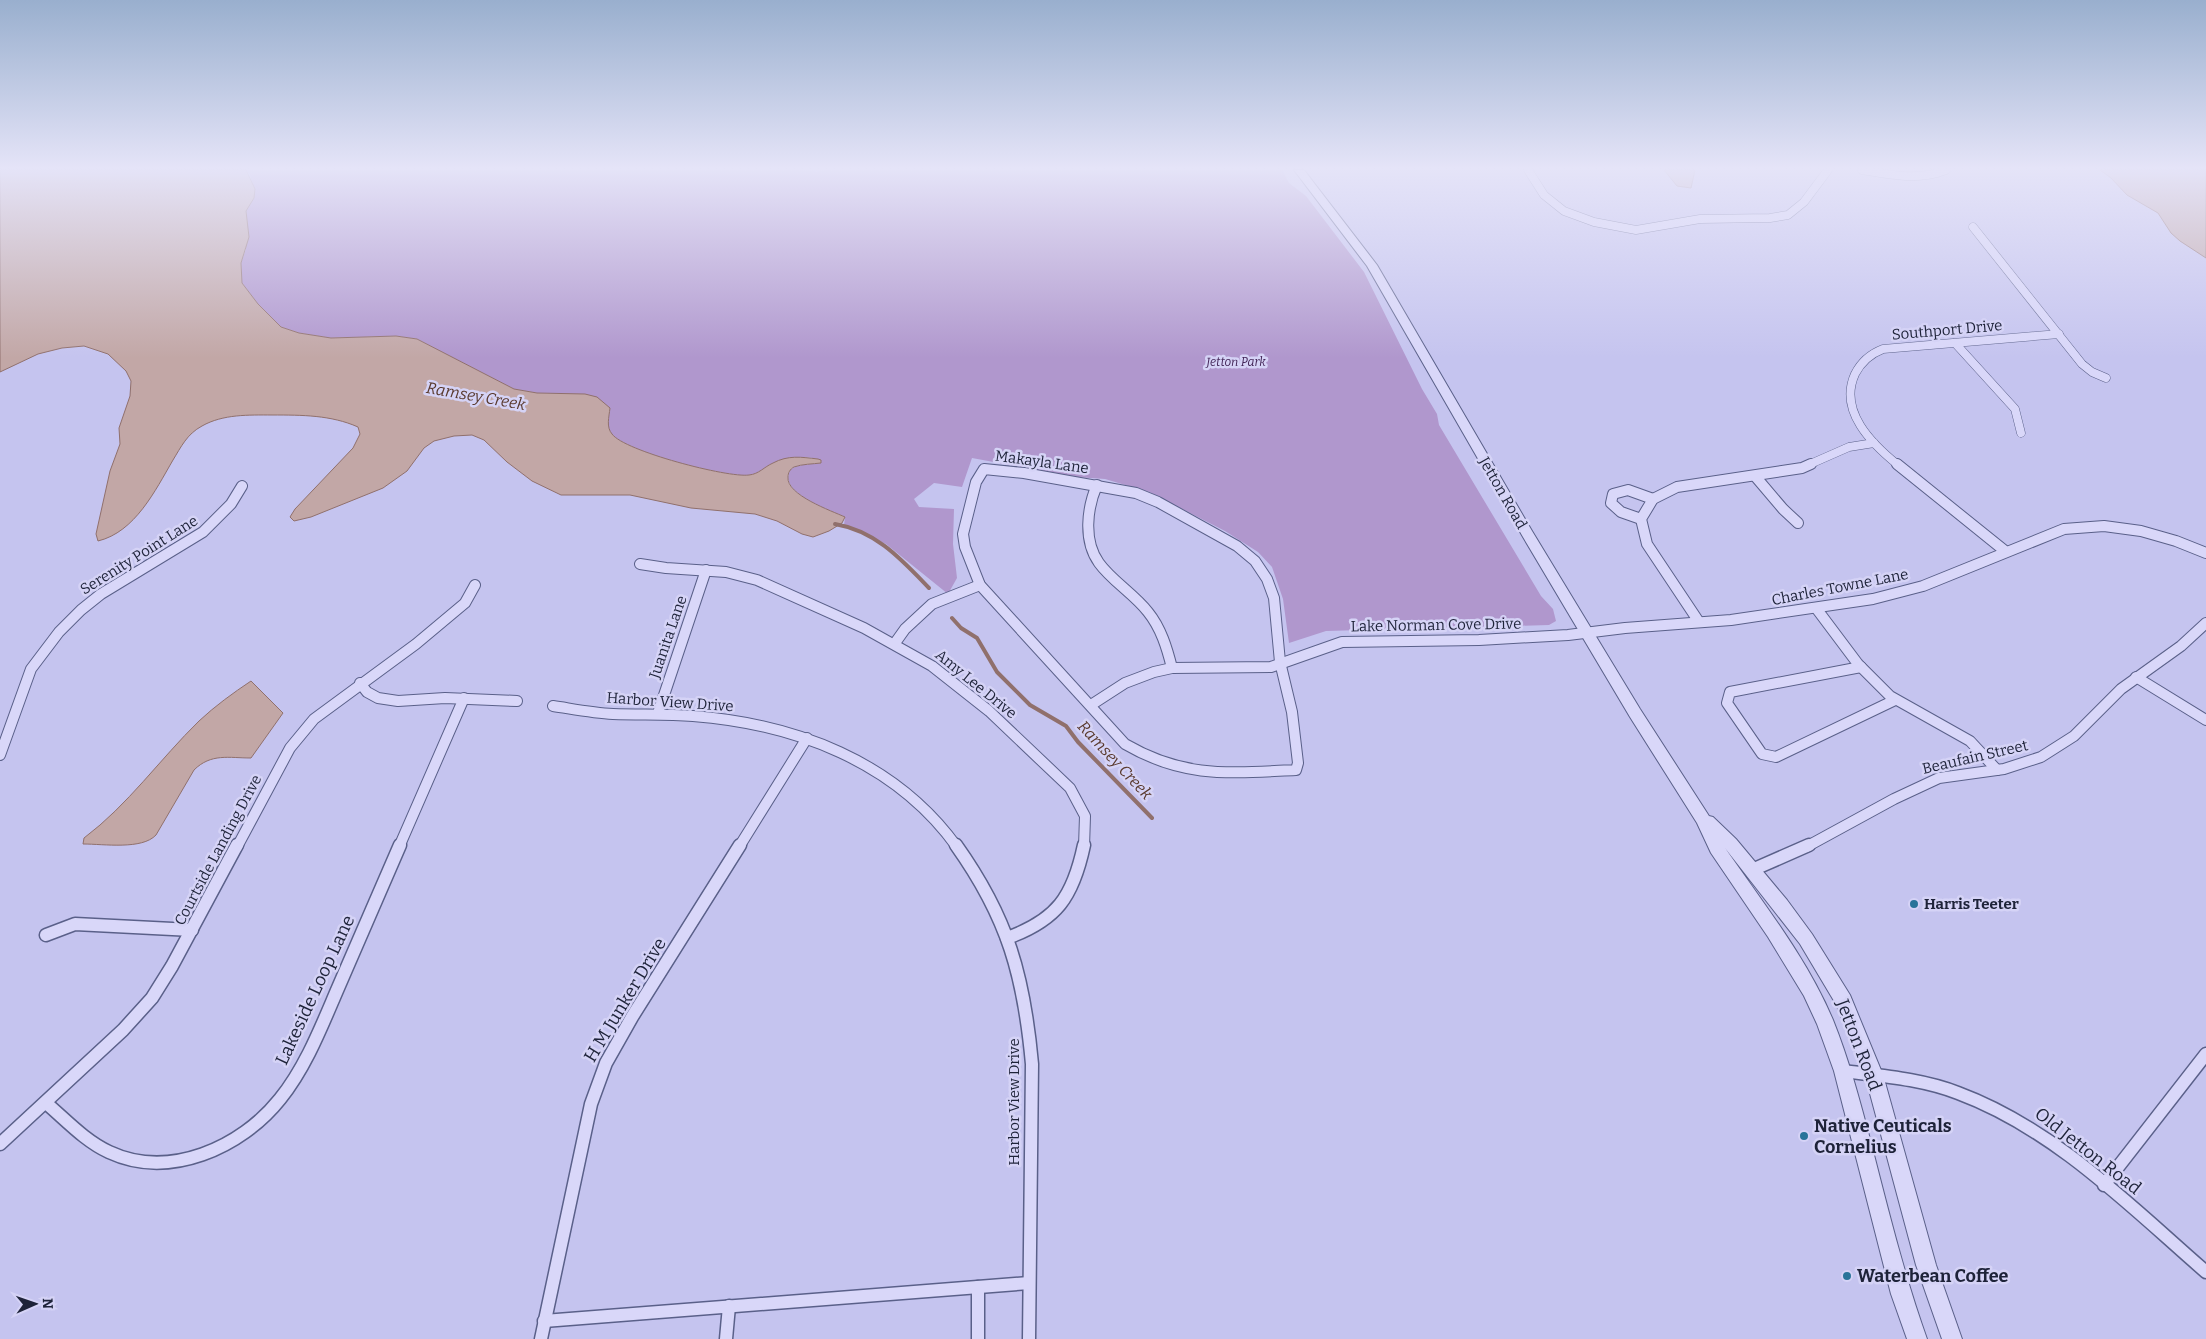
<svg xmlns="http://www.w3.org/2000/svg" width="2206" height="1339" viewBox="0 0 2206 1339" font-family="Bitter,serif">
<rect width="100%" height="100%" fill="#c5c4ef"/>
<path fill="#b097cd" d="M246,170H803L817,172L823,170H1282L1289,183L1306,196L1364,272L1422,389L1437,414L1439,425L1541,596L1553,609L1556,621L1549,625L1326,631L1289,643L1283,599L1272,567L1258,552L1225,531L1149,492L1105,479L1075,477L972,458L962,487L934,483L914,499L919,507L954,509L953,544L957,578L948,594L886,544L844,525L845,517C832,511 782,494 789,474C790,471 789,470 793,468C801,464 812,464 821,463V460C806,455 787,456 773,463C764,467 759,474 749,475C728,478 624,451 612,434C606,427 609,417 610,408L561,393H537L514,389L417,339L396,336L331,338L299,333L281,327L258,304L242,283L241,263L246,249V211L254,198L250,175Z"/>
<g fill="#c2a7a6" stroke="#90706c">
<path d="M0,170H246L255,189L254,198L246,211L249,237L241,263L242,283L258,304L281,327L299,333L331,338L396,336L417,339L514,389L537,393L585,394L597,397L610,408C609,417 606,427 612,434C624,451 728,478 749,475C759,474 764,467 773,463C788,455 801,457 818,459L821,460V463C813,464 802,464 794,467C790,469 788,473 788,477C786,495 832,511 845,517L842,523L829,531L813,537L802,534L777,521L755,514L691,508L630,495H561L532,481L507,462L484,440L472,435L454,436L434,441L424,448L407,471L383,488L311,517L294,521L290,517L295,509L353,448L360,434L358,427C331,415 302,415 272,415C249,415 223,414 202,426C187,434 181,447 173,460C155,491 135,532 98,541L96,534L110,471L120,444L119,428L130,396L131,381L126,371L108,354L84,346L62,348L38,354L0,372Z"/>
<path d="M1664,170H1695L1691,188L1677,186Z"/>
<path d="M2100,170H2206V258L2180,241L2171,233L2158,213L2127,195L2111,178Z"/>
<path d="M251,681L283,713L251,758C229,758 211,753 194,770L156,835C142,850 104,844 83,844L84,838C128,805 160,759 199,721C215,706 233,693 251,681Z"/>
</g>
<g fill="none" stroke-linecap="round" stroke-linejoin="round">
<g stroke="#90706c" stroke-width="4">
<path d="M835,524C876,531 901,559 929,588"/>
<path d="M952,618L961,628L977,638L997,672L1030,705L1066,726L1078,742L1152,818"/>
</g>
<defs>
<g id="minor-far2">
<path d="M1528,170L1544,195L1564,211L1594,222L1636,230L1700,219L1770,218L1788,215L1804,202L1828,170"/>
<path d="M1862,170C1891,175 1918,181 1946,170"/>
<path d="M1973,227L2082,364L2092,372L2106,378"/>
<path d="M1955,343L2015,409L2021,433"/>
<path d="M1808,465L1849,447L1874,443"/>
<path d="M1898,465C1872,444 1838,411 1855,374C1861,362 1870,354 1883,349L2059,334"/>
</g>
<g id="minor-far1">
<path d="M1897,464L2005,551"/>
<path d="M984,469L1024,473L1136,493L1158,502L1237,546L1255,561L1267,579L1274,598L1280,662L1292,712L1298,763L1296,770C1230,773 1185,779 1125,744L980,585L965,547L963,534L976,482Z"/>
<path d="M1755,476L1783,509L1798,523"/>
<path d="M1097,485C1087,508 1083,541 1099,563C1112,581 1134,594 1148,612C1161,628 1167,648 1172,668"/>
<path d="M1641,519L1621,512L1611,503L1613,494L1628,490L1653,499"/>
<path d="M640,564L666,568L726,572L757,580L864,628L932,666L989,711L1070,788L1085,816L1084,847"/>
<path d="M1816,608L1858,664L1890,696L1970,741L1997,770"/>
<path d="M1699,622L1647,544L1641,519L1653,499L1677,487L1802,468L1811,464"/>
<path d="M895,643L905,629L932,604L980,585"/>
<path d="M1861,667L1730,692L1727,703L1762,754L1776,757L1895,700"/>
<path d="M2136,677L2206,720"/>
<path d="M360,683L367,692L378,698L398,701L445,698L517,701"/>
<path d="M1091,705L1125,683L1154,672L1172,668L1271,667L1342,642L1479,640L1568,635L1625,628L1731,620L1873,599L1923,586L2064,529L2104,526L2141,531L2176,541L2206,553"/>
<path d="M553,706C573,709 593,713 613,714C640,715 667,714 693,716C795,724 895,761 957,847"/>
<path d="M658,713L706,570"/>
<path d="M0,755L31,669L59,632L81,610L101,594L203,532L231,504L242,486"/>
<path d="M237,847L290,748L314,719L416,644L465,603L475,585"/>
<path d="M399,847L464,698"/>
<path d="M739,847L807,738"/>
<path d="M1806,847L1894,799L1939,778L2004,769L2041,757L2074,736L2121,689L2181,646L2206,623"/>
</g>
<g id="minor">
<path d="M956,845C1008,918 1024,976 1032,1064L1029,1339"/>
<path d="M1752,870L1809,845"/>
<path d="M46,935L75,924L192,930"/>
<path d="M1007,938C1057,920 1073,897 1084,845"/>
<path d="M1843,1071C1882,1076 1922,1079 1958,1093C2055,1129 2130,1206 2206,1272"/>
<path d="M46,1103C66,1120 85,1141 109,1152C169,1180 241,1148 280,1099C306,1067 322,1025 338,988C359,940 379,893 400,845"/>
<path d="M0,1144L123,1030L152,998L172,966L237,845"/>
<path d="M2104,1185L2206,1054"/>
<path d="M978,1287V1339"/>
<path d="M544,1321L1029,1283"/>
<path d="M541,1339L591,1104L606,1063L632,1017L740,845"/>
<path d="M726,1339L729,1306"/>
</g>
<path id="tertiary" d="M1294,170H1304L1377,265L1532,531L1640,709L1709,816L1713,817L1736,839L1787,900L1812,934L1850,995L1883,1075L1936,1265L1962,1339H1942L1916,1265L1865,1075L1837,1006L1800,944L1725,848C1763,903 1807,958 1833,1020C1849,1060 1860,1101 1871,1143C1888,1209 1904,1275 1927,1339H1907L1891,1294L1834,1071L1817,1024L1804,996L1768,937L1711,853L1697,823L1630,717L1523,537L1367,266Z"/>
</defs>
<use href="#minor-far2" stroke="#5a6089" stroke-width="9"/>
<use href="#minor-far1" stroke="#5a6089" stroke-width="12"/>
<use href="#minor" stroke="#5a6089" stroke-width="15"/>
<use href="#tertiary" stroke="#5a6089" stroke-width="2"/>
<use href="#minor-far2" stroke="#d9d7f9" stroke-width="8"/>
<use href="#minor-far1" stroke="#d9d7f9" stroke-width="10"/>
<use href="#minor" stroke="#d9d7f9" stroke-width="12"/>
<use href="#tertiary" fill="#d9d7f9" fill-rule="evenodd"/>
</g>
<linearGradient id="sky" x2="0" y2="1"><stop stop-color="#99afce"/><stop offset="0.47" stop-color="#e5e4f8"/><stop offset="1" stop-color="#e5e4f8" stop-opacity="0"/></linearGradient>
<rect width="2206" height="358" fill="url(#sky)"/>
<g fill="#297499" stroke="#d5d3f6" stroke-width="2">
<circle cx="1914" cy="904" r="5"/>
<circle cx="1804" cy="1136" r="5"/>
<circle cx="1847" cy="1276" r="5"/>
</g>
<g text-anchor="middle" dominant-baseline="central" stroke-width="5" stroke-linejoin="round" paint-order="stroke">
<g font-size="12" font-style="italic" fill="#422456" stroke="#d5d3f6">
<text x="1236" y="362">Jetton Park</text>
</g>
<g font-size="15" fill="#1e2339" stroke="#d5d3f6">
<text transform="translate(1947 330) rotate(-5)">Southport Drive</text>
<text transform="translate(1042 462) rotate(8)">Makayla Lane</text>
<text transform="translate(1503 493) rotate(60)">Jetton Road</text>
<text transform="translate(139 555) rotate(-32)">Serenity Point Lane</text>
<text transform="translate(1840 587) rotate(-11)">Charles Towne Lane</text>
<text transform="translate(1436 625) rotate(-1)">Lake Norman Cove Drive</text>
<text transform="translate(668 637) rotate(-71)">Juanita Lane</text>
<text transform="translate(976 684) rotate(39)">Amy Lee Drive</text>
<text transform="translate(670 702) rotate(4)">Harbor View Drive</text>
<text transform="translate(1975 757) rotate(-13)">Beaufain Street</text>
<text transform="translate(218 850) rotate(-62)">Courtside Landing Drive</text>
<text transform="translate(1014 1102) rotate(-90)">Harbor View Drive</text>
</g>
<g font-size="15" font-weight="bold" fill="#1e2339" stroke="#d5d3f6" text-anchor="start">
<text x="1924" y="904">Harris Teeter</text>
</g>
<g font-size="16" font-style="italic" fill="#59392d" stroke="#d5d3f6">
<text transform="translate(476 396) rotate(10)">Ramsey Creek</text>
<text transform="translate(1115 760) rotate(47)">Ramsey Creek</text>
</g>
<g font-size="18" fill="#1e2339" stroke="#d5d3f6">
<text transform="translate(315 990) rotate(-65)">Lakeside Loop Lane</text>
<text transform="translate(625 1000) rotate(-59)">H M Junker Drive</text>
<text transform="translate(1859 1045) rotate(69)">Jetton Road</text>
<text transform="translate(2088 1151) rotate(38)">Old Jetton Road</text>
</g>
<g font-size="18" font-weight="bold" fill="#1e2339" stroke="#d5d3f6" text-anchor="start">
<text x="1814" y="1126">Native Ceuticals<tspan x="1814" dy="21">Cornelius</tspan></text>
<text x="1857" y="1276">Waterbean Coffee</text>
</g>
</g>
<g transform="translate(35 1304) rotate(88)" stroke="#d5d3f6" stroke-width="4" paint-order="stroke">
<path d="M0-4L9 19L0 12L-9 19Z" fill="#1e2339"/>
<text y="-8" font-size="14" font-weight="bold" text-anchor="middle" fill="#1e2339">N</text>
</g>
</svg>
